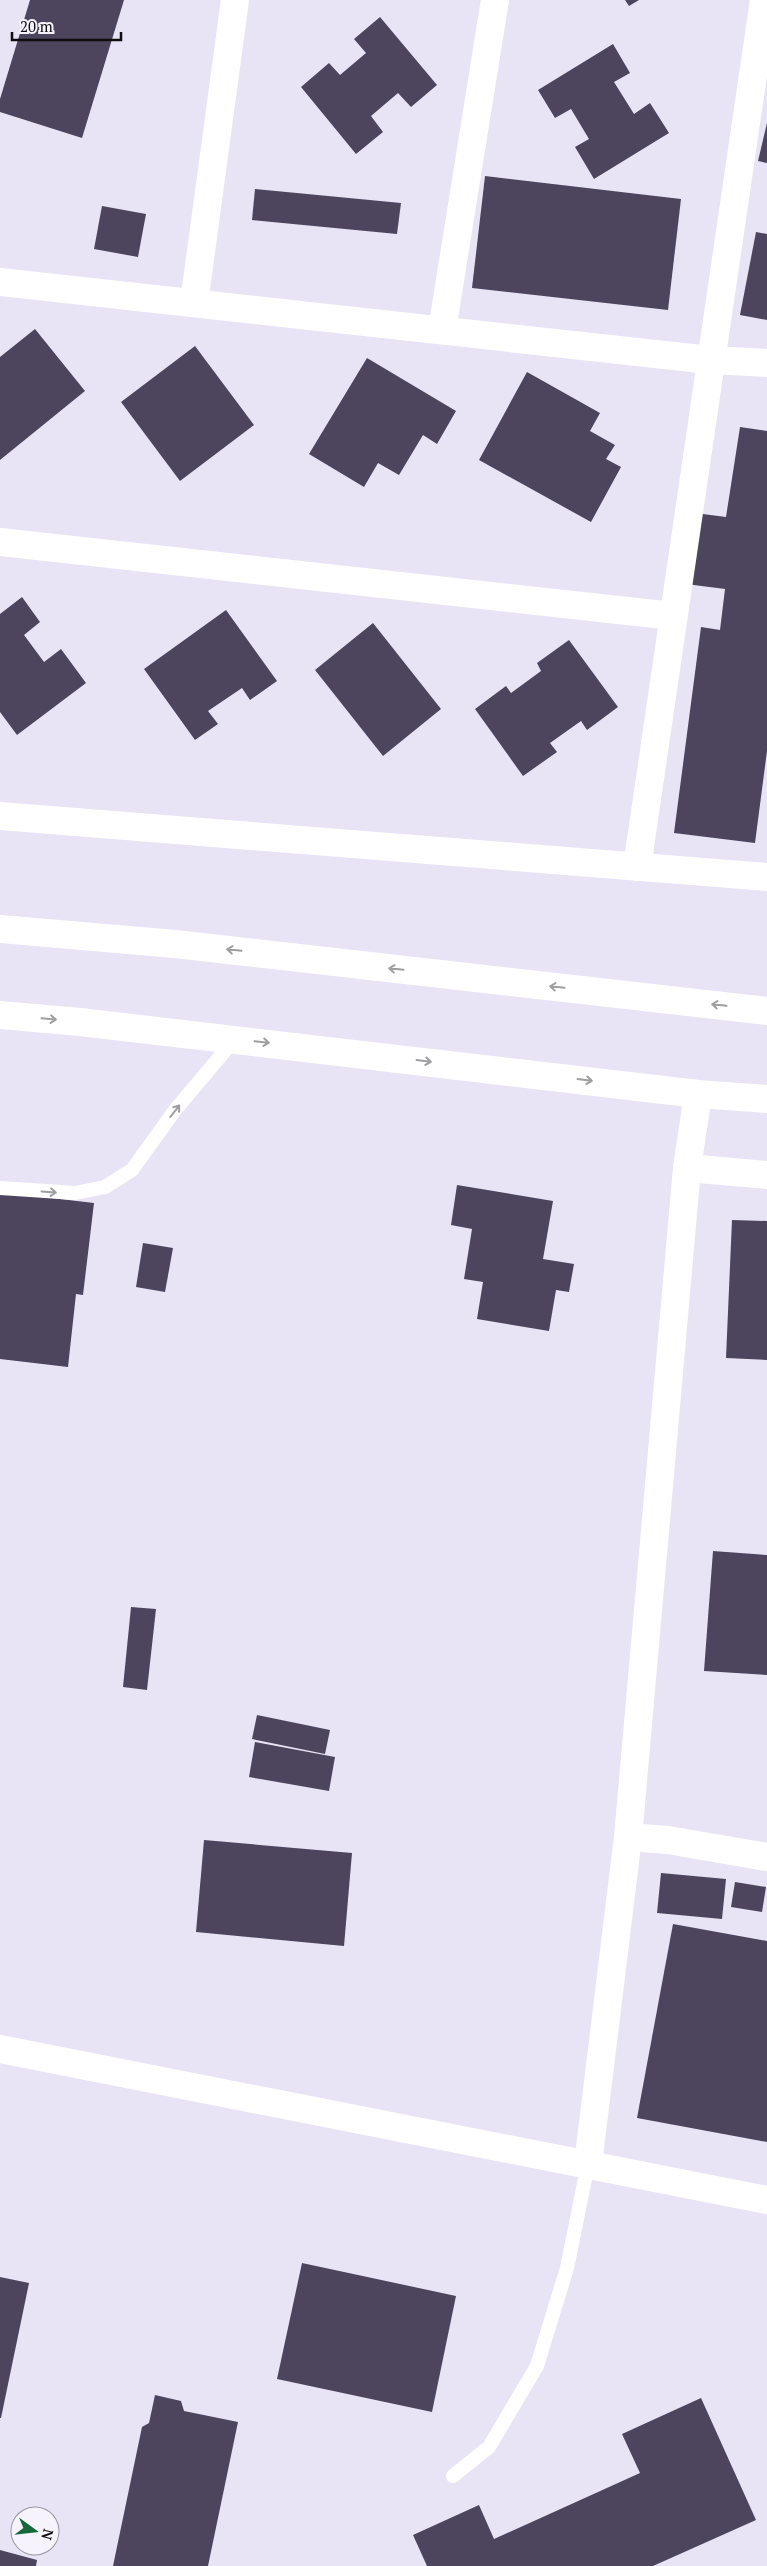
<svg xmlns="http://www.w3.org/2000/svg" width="767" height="2566" viewBox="0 0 767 2566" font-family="'PT Serif',serif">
<rect width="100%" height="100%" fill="#e9e4f5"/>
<g fill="#4c455d">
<path d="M30,0H124L82,138L0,112V99Z"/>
<path d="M625,0H639L629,6Z"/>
<path d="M380,17L437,85L411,107L398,93L371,116L383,132L356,154L301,87L329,63L340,75L366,53L354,39Z"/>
<path d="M613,44L630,73L614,82L634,114L650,103L669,133L594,179L575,147L589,139L571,109L555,118L538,90Z"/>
<path d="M767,123V163L758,161Z"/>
<path d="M485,176L681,199L668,310L472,288Z"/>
<path d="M255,189L401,203L397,234L252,220Z"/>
<path d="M102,206L146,214L138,257L94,249Z"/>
<path d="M756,232L767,234V320L740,315Z"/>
<path d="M35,329L85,391L0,460V357Z"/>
<path d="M195,346L254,425L180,481L121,402Z"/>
<path d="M367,358L456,411L437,444L423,435L399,475L378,463L364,487L309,454Z"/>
<path d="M527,372L600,413L590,431L615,445L606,459L621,467L591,522L479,460Z"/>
<path d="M740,427L767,431V751L755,843L674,833L701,627L720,630L725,589L686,584L695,513L726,517Z"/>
<path d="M22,597L40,622L24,635L44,662L61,649L86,683L17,735L0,712V614Z"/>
<path d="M226,610L277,681L250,700L242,688L208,711L218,724L195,740L144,669Z"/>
<path d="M373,623L441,709L383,756L315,670Z"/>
<path d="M569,640L618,707L587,730L581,721L550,743L557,752L523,776L475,709L506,686L511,693L541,671L537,663Z"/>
<path d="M457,1185L553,1201L543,1259L574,1264L569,1292L556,1290L549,1331L477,1319L483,1282L464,1279L472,1229L451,1225Z"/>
<path d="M0,1192L94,1203L83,1295L76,1294L68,1367L0,1359Z"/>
<path d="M732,1220L767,1221V1360L726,1358Z"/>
<path d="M143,1243L173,1248L165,1292L136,1287Z"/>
<path d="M713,1551L767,1555V1675L704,1671Z"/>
<path d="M131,1607L156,1609L147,1690L123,1687Z"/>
<path d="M257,1715L330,1730L325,1754L252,1739Z"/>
<path d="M255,1742L335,1757L329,1791L249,1777Z"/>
<path d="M204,1840L352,1853L344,1946L196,1932Z"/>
<path d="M661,1873L726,1879L722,1919L657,1913Z"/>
<path d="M735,1882L766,1887L762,1912L731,1907Z"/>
<path d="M673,1924L767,1941V2142L637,2118Z"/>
<path d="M302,2263L456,2296L432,2412L277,2379Z"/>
<path d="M0,2277L29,2283L1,2418H0Z"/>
<path d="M155,2395L181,2401L184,2411L238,2422L208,2566H113L142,2427L149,2423Z"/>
<path d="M701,2398L756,2520L653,2566H427L413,2535L479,2505L494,2539L640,2473L622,2434Z"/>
<path d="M0,2550L37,2560L36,2566H0Z"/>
</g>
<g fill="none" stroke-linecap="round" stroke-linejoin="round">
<g stroke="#fff" stroke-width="14">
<path d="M0,1188L75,1193L105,1187L132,1170L175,1110L235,1039"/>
<path d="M453,2476L489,2447L537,2366L567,2268L588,2164"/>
</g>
<g stroke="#fff" stroke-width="28">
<path d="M0,282L710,360L767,363"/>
<path d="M194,303L235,0"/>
<path d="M442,330L495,0"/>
<path d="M0,542L673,616"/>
<path d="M0,816L767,877"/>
<path d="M637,867L764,0"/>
<path d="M687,1168L767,1175"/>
<path d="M628,1837L668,1840L767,1857"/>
<path d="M588,2164L628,1837L687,1168L698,1094"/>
</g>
<path stroke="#fff" stroke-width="28" d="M0,2049L767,2200"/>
<g stroke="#fff" stroke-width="28">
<path d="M0,929L175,944L767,1011"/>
<path d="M0,1015L80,1022L698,1094L767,1099"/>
</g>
</g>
<defs><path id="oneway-shaft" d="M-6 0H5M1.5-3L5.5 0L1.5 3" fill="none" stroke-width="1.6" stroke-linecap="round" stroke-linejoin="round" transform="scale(1.25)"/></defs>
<g stroke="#9f9ea0">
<use href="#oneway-shaft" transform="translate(234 950) rotate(-174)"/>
<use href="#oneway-shaft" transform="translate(396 969) rotate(-174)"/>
<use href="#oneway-shaft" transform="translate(557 987) rotate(-174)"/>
<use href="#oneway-shaft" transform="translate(719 1005) rotate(-174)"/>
<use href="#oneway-shaft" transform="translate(49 1019) rotate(5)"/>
<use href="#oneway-shaft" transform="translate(262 1042) rotate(6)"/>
<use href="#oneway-shaft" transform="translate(424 1061) rotate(7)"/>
<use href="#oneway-shaft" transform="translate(585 1080) rotate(7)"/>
<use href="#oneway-shaft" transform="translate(175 1111) rotate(-52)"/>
<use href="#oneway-shaft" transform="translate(49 1192) rotate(4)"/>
</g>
<g transform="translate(35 2531) rotate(105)"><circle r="24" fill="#f6f3fd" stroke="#9a979f"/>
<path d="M0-4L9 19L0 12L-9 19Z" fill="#176838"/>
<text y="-8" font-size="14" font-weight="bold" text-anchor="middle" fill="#0f0d12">N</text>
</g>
<path d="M12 32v8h109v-8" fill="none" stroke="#0f0d12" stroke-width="2.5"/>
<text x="20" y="32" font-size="15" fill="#0f0d12" stroke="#f6f3fd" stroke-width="4" paint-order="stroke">20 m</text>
</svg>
